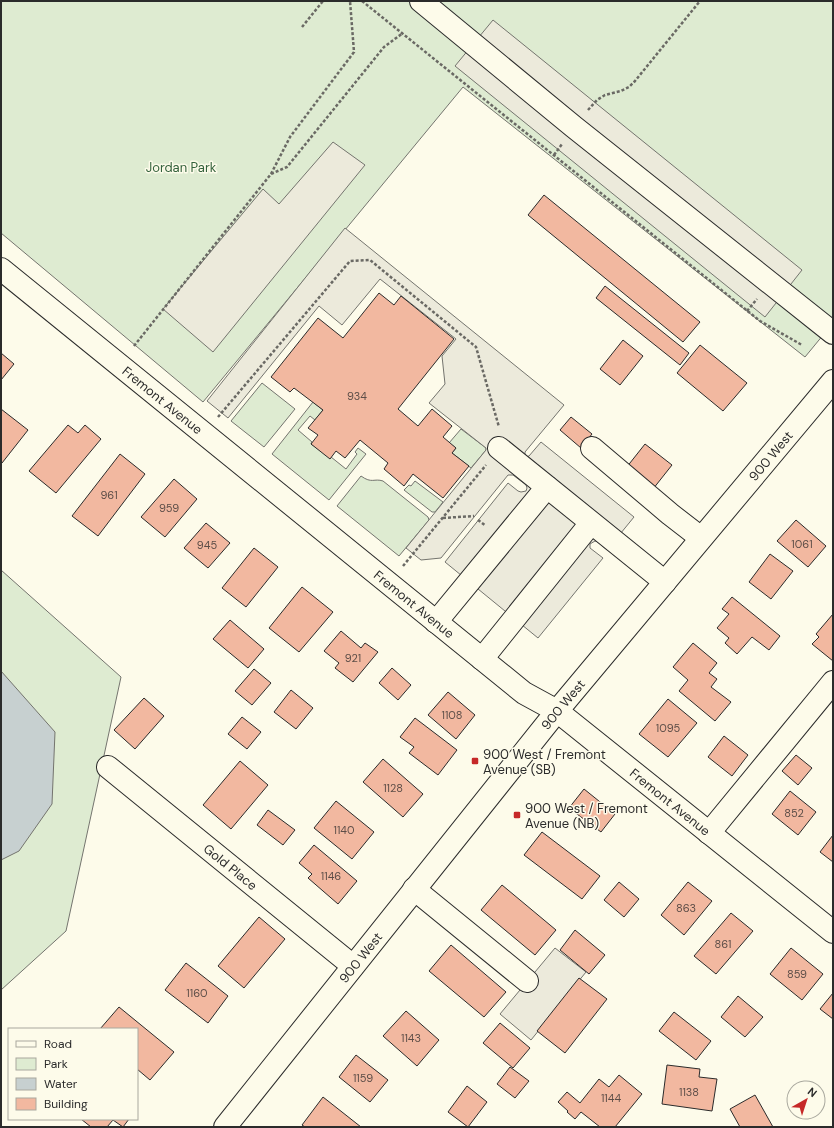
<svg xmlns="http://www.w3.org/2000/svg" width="834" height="1128" viewBox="0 0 834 1128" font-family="'DM Sans',sans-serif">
<rect width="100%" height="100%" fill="#fdfbea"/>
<g fill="#deebd1" stroke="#74746e">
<path d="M1,1H833V323L805,357L463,87L203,402L1,233Z"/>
<path d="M262,383L295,409L264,447L231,421Z"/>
<path d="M313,402L323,410L315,420L310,416L298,430L312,442L311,444L331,457L346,469L357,454L355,452L358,448L366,454L329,500L272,454Z"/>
<path d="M461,429L486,448V450L471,468L452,453L456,448L449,443Z"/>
<path d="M361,476C372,484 374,478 383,481L428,517L429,520L399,556L337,506Z"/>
<path d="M415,481L443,502L435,512H432L404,490L409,485L411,486Z"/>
<path d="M1,570L121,677L66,931L1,990Z"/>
</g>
<g fill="#eceadb" stroke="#74746e">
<path d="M493,20L802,270L765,317L455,66Z"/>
<path d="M333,142L365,165L213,352L163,309L263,189L279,204Z"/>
<path d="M345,228L564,405L525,452V455L526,457L529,456L541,442L634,517L607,550L598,542L595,541L590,544V548L603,558L538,638L445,562L508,483L518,491L521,492L526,491L527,488L526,485L513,475H508L441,558L421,560L406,548L486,450V448L429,403L445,384L442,356L456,339L380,279L342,325L319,306L228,418L207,401Z"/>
<path d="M555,948L586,972L531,1040L500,1014Z"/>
</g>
<path fill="#c7d0d0" stroke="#74746e" d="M1,671L55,732L52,804L19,851L1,860Z"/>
<g fill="#f2b8a0" stroke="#2b2b2b">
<path d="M544,195L700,322L683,342L528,215Z"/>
<path d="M605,286L689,353L680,365L596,298Z"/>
<path d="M379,293L394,305L401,296L454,339L398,409L418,426L432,409L452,426L443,437L456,448L452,453L469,466L443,498L413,474L404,486L384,469L388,463L360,440L345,458L336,451L330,459L311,444L318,435L308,428L323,410L294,388L290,392L271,377L318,318L343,338Z"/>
<path d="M623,340L643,356L620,385L600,369Z"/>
<path d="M700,345L747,383L723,411L677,373Z"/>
<path d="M1,353L14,364L1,380Z"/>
<path d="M1,409L28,430L2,463L1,462Z"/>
<path d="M571,417L592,434L581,448L560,430Z"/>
<path d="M68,425L78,433L85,425L101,439L56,493L29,471Z"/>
<path d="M645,444L672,465L653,489L626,468Z"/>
<path d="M120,454L145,474L98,536L72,516Z"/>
<path d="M174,479L197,499L165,537L141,517Z"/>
<path d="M796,520L826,546L808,567L777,541Z"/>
<path d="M206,523L230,543L208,568L184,548Z"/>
<path d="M254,548L278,567L246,607L222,588Z"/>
<path d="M770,554L793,571L771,599L749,582Z"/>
<path d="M302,587L333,612L299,652L269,628Z"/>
<path d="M732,597L780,636L769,650L752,637L737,654L725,643L729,638L717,628L729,614L722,609Z"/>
<path d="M833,614V661L812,644L819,637L816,634Z"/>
<path d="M230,620L264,649L248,668L213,639Z"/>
<path d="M341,631L361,648L365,643L378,652L353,682L335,668L339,663L324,651Z"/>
<path d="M693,643L717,663L709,673L717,679L711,687L731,702L715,721L679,691L688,680L673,667Z"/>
<path d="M392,668L411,685L398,700L379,683Z"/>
<path d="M254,669L271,683L252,705L235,691Z"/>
<path d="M291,690L313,708L296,729L274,712Z"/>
<path d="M448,692L475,715L456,739L428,715Z"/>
<path d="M144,698L164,716L135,749L114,730Z"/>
<path d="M668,699L697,723L668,757L639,734Z"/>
<path d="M242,717L261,732L247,749L228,734Z"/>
<path d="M415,718L457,750L438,775L409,753L414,747L400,737Z"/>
<path d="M724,736L748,755L732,776L708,757Z"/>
<path d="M796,755L812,768L798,785L782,771Z"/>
<path d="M383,759L423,794L403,817L363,782Z"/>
<path d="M240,761L268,785L231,829L203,805Z"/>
<path d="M584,789L615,814L601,832L569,808Z"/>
<path d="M790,791L816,812L798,835L772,814Z"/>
<path d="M336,801L374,832L352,859L314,828Z"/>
<path d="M268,810L295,830L283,845L257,825Z"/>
<path d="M542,832L600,876L582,899L524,855Z"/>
<path d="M833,835V862L820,852Z"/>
<path d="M314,845L357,881L338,904L308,878L312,874L299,863Z"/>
<path d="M619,882L639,899L624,917L604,900Z"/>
<path d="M688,882L712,901L684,935L661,915Z"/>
<path d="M502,885L556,930L535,955L481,910Z"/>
<path d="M731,913L753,931L716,974L694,956Z"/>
<path d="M259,917L285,939L244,988L218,966Z"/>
<path d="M575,930L605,955L589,974L560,950Z"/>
<path d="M451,945L506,992L484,1017L429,971Z"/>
<path d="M791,948L823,974L802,1000L770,974Z"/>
<path d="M186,963L228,996L208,1023L165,990Z"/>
<path d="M579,978L607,999L565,1053L537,1031Z"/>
<path d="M833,993V1019L820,1009Z"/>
<path d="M738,996L763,1017L745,1037L721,1017Z"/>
<path d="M119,1007L174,1052L150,1080L137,1069V1029H100Z"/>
<path d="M406,1011L439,1040L417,1066L383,1036Z"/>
<path d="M674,1012L711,1041L696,1060L659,1031Z"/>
<path d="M500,1023L530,1048L513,1068L483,1043Z"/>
<path d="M356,1055L388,1080L370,1102L339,1077Z"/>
<path d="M667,1065L700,1069L699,1077L717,1079L712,1111L662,1104Z"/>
<path d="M510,1067L529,1081L515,1098L497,1084Z"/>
<path d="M619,1075L642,1094L615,1127H600L581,1112L575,1119L567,1112L568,1111L558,1102L567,1092L580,1103L599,1079L609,1087Z"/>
<path d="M467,1086L487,1102L468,1127L448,1112Z"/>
<path d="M755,1095L773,1127H740L730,1109Z"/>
<path d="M323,1097L361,1127H305L302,1125Z"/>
<path d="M81,1119H129L123,1127L113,1120L107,1127H91Z"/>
</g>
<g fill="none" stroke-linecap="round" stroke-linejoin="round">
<defs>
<g id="minor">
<path d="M421,1L574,127L833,333"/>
<path id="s1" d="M1,269L524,693L557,711L833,932"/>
<path d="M499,448L665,582"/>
<path d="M592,448L670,514L701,538"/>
<path d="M436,622L547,487"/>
<path d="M482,659L591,523"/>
<path id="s2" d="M108,767L353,966"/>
<path d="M709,833L833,682"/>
<path d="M414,889L527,981"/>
</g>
<g id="major">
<path id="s3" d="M225,1127L557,711L833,381"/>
</g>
</defs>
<use href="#minor" stroke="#2b2b2b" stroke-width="24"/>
<use href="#major" stroke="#2b2b2b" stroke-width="24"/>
<g stroke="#6a6964" stroke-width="2.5" stroke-dasharray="3 2" stroke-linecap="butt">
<path d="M362,1L760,321L802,345"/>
<path d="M302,27L323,1"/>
<path d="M588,110L597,100L605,95L621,91L629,87L635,81L700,1"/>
<path d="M554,155L562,144"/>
<path d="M271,174L290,137L354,52L350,1"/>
<path d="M747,311L757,299"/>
<path d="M134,346L271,174L287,167L384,47L403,33"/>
<path d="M218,417L350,261L370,260L476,347L499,427"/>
<path d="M443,518L474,516"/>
<path d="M478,520L486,526"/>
<path d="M403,566L486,465"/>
</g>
<use href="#minor" stroke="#fdfbea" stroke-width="22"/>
<use href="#major" stroke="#fdfbea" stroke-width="22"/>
</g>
<g fill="#c62828" stroke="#fdfbea" stroke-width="1.5">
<rect x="471" y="757" width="8" height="8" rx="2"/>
<rect x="513" y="811" width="8" height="8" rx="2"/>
</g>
<g text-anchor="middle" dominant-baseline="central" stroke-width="3" stroke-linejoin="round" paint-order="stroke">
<g font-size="11" fill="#5d4e48">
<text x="357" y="396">934</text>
<text x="109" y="495">961</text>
<text x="169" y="508">959</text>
<text x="802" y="544">1061</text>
<text x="207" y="545">945</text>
<text x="353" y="658">921</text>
<text x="452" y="715">1108</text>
<text x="668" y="728">1095</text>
<text x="393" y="788">1128</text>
<text x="794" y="813">852</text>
<text x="344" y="830">1140</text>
<text x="331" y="876">1146</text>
<text x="686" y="908">863</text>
<text x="723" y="944">861</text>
<text x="797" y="974">859</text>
<text x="197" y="993">1160</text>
<text x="411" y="1038">1143</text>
<text x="363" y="1078">1159</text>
<text x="689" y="1092">1138</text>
<text x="611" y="1098">1144</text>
</g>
<g font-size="13" fill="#34623c" stroke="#fdfbea">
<text x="181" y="167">Jordan Park</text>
</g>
<g font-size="13" fill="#2b2b2b" stroke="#fdfbea">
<text stroke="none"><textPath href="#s1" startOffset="208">Fremont Avenue</textPath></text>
<text stroke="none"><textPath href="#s3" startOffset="865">900 West</textPath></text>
<text stroke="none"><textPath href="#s1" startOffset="532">Fremont Avenue</textPath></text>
<text stroke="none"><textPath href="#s3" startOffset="541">900 West</textPath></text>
<text stroke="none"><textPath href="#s1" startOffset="856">Fremont Avenue</textPath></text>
<text stroke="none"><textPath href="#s2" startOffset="158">Gold Place</textPath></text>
<text stroke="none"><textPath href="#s3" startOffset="217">900 West</textPath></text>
</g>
<g font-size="13" fill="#2b2b2b" stroke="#fdfbea" text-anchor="start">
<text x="483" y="754">900 West / Fremont<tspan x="483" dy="15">Avenue (SB)</tspan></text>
<text x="525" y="808">900 West / Fremont<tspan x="525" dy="15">Avenue (NB)</tspan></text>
</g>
</g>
<rect width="834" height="1128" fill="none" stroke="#2b2b2b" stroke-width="4"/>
<rect x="8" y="1028" width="130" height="92" fill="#fdfbea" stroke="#a9a89e"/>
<rect x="16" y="1041" width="20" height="6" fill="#fdfbea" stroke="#a9a89e"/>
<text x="44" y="1048" font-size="12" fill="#2b2b2b">Road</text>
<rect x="16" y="1058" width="20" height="12" fill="#deebd1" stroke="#a9a89e"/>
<text x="44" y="1068" font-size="12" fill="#2b2b2b">Park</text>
<rect x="16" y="1078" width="20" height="12" fill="#c7d0d0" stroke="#a9a89e"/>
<text x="44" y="1088" font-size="12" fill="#2b2b2b">Water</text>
<rect x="16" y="1098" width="20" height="12" fill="#f2b8a0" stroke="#a9a89e"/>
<text x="44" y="1108" font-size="12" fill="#2b2b2b">Building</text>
<g transform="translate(806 1100) rotate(39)"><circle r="19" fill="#fdfbea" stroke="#a9a89e"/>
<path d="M0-3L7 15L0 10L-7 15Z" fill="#c62828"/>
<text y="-6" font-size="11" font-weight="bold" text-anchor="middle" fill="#2b2b2b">N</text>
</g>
</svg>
